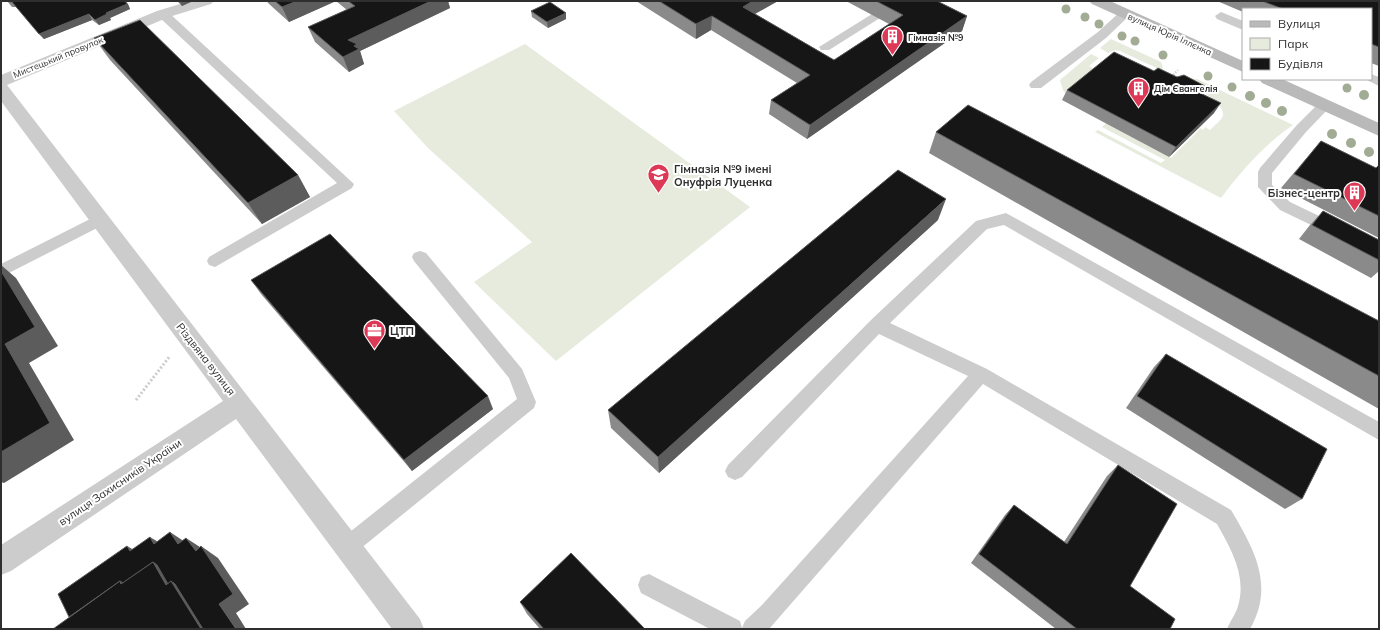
<svg xmlns="http://www.w3.org/2000/svg" width="1380" height="630" viewBox="0 0 1380 630" font-family="Mulish,sans-serif">
<rect width="100%" height="100%" fill="#fff"/>
<g fill="#e6ebdd">
<path d="M1111,39L1161,62L1163,68L1161,70L1120,51L1115,50L1108,53L1100,48Z"/>
<path d="M525,44L750,207L556,361L474,282L532,242L428,148L394,111Z"/>
<path d="M1091,54L1099,58L1089,66L1096,70L1067,96L1063,90L1060,80Z"/>
<path d="M1186,78L1197,79L1293,125C1264,145 1243,169 1221,198L1095,132L1098,130L1161,163L1165,160L1102,127L1106,123L1171,158L1201,128L1203,130L1205,127L1210,130C1214,126 1219,122 1222,118C1230,104 1191,87 1186,78Z"/>
</g>
<g fill="none" stroke-linecap="round" stroke-linejoin="round">
<path stroke="#ccc" stroke-width="2" stroke-dasharray="1.5 1.5" stroke-linecap="butt" d="M1171,77L1178,70"/>
<path stroke="#ccc" stroke-width="3" stroke-dasharray="2 2" stroke-linecap="butt" d="M136,400L170,356"/>
<g fill="#ccc" fill-rule="evenodd">
<path d="M893,1H907L829,50H821L819,47Z"/>
<path d="M163,10L167,11L354,184L352,188L215,267L209,265L207,261L209,257L337,183L159,17L157,14Z"/>
<path d="M1125,10L1131,14L1106,38L1041,88H1031L1029,85L1031,82L1098,32L1121,11Z"/>
<path d="M1221,12L1243,21V30L1217,19L1215,16Z"/>
<path d="M1371,74L1379,77V86L1365,79H1371Z"/>
<path d="M1325,101L1330,102L1332,105L1306,132L1272,173V185L1290,202L1340,226L1342,230L1340,234L1334,236L1280,210L1258,187V172L1260,168L1296,126L1320,102Z"/>
<path d="M1006,213L1379,422V440L1004,225L987,229L890,323L987,369L1231,510C1254,549 1275,585 1250,629H1227C1230,621 1236,614 1238,606C1247,576 1231,549 1217,524L983,384L769,629H710L641,593L638,585L641,577L649,574L740,621L742,628L745,621L762,605L968,376L879,334L742,477L735,480L728,477L725,471L728,465L871,320L976,221Z"/>
<path d="M100,214L105,216L108,220L105,224L1,277V264Z"/>
<path d="M420,251L426,253L522,369L536,402L534,408L355,553L348,556L341,553L338,546L341,539L517,399L509,378L414,261L412,257L414,253Z"/>
</g>
<path fill="#ccc" fill-rule="evenodd" d="M190,1H214L211,4L169,17L7,85L420,619L424,629H392L236,419L11,571L1,575V545L223,401L1,101V75L157,11Z"/>
<g fill="#b9b9b9" fill-rule="evenodd">
<path d="M1089,1H1110L1243,61V72L1092,4Z"/>
<path d="M1259,79H1282L1379,123V136L1262,83Z"/>
</g>
</g>
<g fill="#a2ac95">
<circle cx="1066" cy="9" r="4.5"/>
<circle cx="1085" cy="17" r="4.5"/>
<circle cx="1099" cy="24" r="4.5"/>
<circle cx="1122" cy="36" r="4.5"/>
<circle cx="1135" cy="41" r="4.5"/>
<circle cx="1163" cy="55" r="4.5"/>
<circle cx="1208" cy="76" r="4.5"/>
<circle cx="1232" cy="87" r="4.5"/>
<circle cx="1347" cy="88" r="4.5"/>
<circle cx="1364" cy="95" r="5"/>
<circle cx="1250" cy="96" r="5"/>
<circle cx="1266" cy="103" r="5"/>
<circle cx="1282" cy="111" r="5"/>
<circle cx="1332" cy="134" r="5"/>
<circle cx="1351" cy="143" r="5"/>
<circle cx="1369" cy="152" r="5"/>
</g>
<g fill="#8a8a8a">
<path d="M7,1H126L130,9L110,18L111,20L99,25L92,20L44,39L17,7H12Z"/>
<path d="M177,1H193L182,6Z"/>
<path d="M267,1H448L450,8L360,51L364,64L349,72L315,42L308,27L347,10L336,1L289,22L268,3Z"/>
<path d="M636,1H778L755,14L834,60L889,24L846,1H937L967,16L962,31L807,139L769,114L771,100L797,83L711,30L696,39Z"/>
<path d="M1217,1H1379V66L1371,63V9H1243V12Z"/>
<path d="M531,11L566,19L548,28L532,17Z"/>
<path d="M94,38L298,175L310,197L262,224L110,60Z"/>
<path d="M1154,71L1177,77L1205,86L1200,93L1214,113L1169,157L1062,100L1067,90Z"/>
<path d="M936,132L1379,321V409L929,153Z"/>
<path d="M1321,141L1376,168L1379,164V238L1281,188Z"/>
<path d="M1323,211L1379,240V271L1371,278L1299,239L1310,225Z"/>
<path d="M938,220L659,473L611,428L608,410Z"/>
<path d="M251,280L493,409L412,471L261,294Z"/>
<path d="M1166,354L1302,499L1285,509L1126,408L1154,367Z"/>
<path d="M1118,465L1130,586L1170,629H1056L971,563L1005,515L1014,505L1064,542L1107,476Z"/>
<path d="M520,602L645,629H540L527,614Z"/>
</g>
<g fill="#5c5c5c">
<path d="M125,1L128,4L130,9L110,18L111,20L99,25L95,20Z"/>
<path d="M179,1H193L182,6Z"/>
<path d="M297,1H336L289,22L282,7Z"/>
<path d="M431,1H448L450,8L360,51L364,64L349,72L343,57L348,40Z"/>
<path d="M753,1H778L742,21L743,7Z"/>
<path d="M566,13V19L548,28L547,22Z"/>
<path d="M89,14L92,20L44,39L39,34Z"/>
<path d="M712,16L711,30L696,39V24Z"/>
<path d="M967,16L962,31L807,139L810,125Z"/>
<path d="M1205,86L1198,97V92Z"/>
<path d="M1221,103L1214,113L1169,157L1176,147Z"/>
<path d="M298,175L310,197L262,224L248,203Z"/>
<path d="M946,199L938,220L659,473L658,457Z"/>
<path d="M1,265L16,278L58,346L29,363L74,440L4,483L1,482V452L5,344Z"/>
<path d="M488,396L493,409L412,471L404,460Z"/>
<path d="M170,532L188,544H178Z"/>
<path d="M150,537L168,548L154,544Z"/>
<path d="M186,538L203,549L201,546L218,558L249,604L236,613L246,629H236L219,604L196,551Z"/>
<path d="M127,546L146,557L130,551Z"/>
<path d="M153,562L176,576L216,629H201L121,584L120,581Z"/>
</g>
<g fill="#161616" stroke="#5c5c5c">
<path d="M7,1H125L127,4L106,13L107,14L95,20L89,14L39,34L12,2Z"/>
<path d="M275,1H297L282,7Z"/>
<path d="M348,1H431L348,40L357,44L354,46L359,49L343,57L308,27L355,6Z"/>
<path d="M659,1H753L743,7L834,60L903,15L876,1H937L967,16L810,125L771,100L810,75L712,16L696,24Z"/>
<path d="M1262,1H1379V47L1371,44V9H1283Z"/>
<path d="M550,2L566,13L547,22L531,11Z"/>
<path d="M140,20L298,175L248,203L94,38Z"/>
<path d="M1114,52L1154,71L1158,68L1177,77L1184,75L1205,86L1198,92L1221,103L1176,147L1067,90Z"/>
<path d="M968,105L1379,321V376L936,132Z"/>
<path d="M1321,141L1376,168L1379,165V216L1294,174Z"/>
<path d="M898,170L946,199L658,457L608,410Z"/>
<path d="M1323,211L1379,240V260L1312,225Z"/>
<path d="M330,234L488,396L404,460L251,280Z"/>
<path d="M1,271L35,327L5,344L50,423L1,452Z"/>
<path d="M1166,354L1327,449L1302,499L1137,396Z"/>
<path d="M1118,465L1177,504L1130,586L1175,619L1170,629H1077L979,554L1014,505L1067,544Z"/>
<path d="M170,532L178,544L186,538L196,551L201,546L233,594L219,604L236,629H203L175,584L171,581L168,584L157,565L153,562L123,583L120,581L69,617L58,594L127,546L130,551L150,537L154,544Z"/>
<path d="M571,553L645,629H544L520,602Z"/>
<path d="M153,562L166,585L171,581L201,629H53L120,581L121,584Z"/>
</g>
<defs>
<symbol id="building-pin" viewBox="-11 -11 22 30"><path d="M0 17L-7.5 6A9.5 9.5 0 1 1 7.5 6Z" fill="#dd3957" stroke="#fff"/><path d="M-4-6H4V6H1V3H-1V6H-4ZM-2.5-4.3h1.7v1.8h-1.7ZM.8-4.3h1.7v1.8H.8ZM-2.5-1h1.7V.8h-1.7ZM.8-1h1.7V.8H.8Z" fill="#fff"/></symbol>
<symbol id="school-pin" viewBox="-11 -11 22 30"><path d="M0 17L-7.5 6A9.5 9.5 0 1 1 7.5 6Z" fill="#dd3957" stroke="#fff"/><path d="M0-5L7-2L0 1L-7-2ZM-4 1L0 2.5L4 1V4Q0 6-4 4Z" fill="#fff"/></symbol>
<symbol id="office-pin" viewBox="-11 -11 22 30"><path d="M0 17L-7.5 6A9.5 9.5 0 1 1 7.5 6Z" fill="#dd3957" stroke="#fff"/><path d="M-6-3h4V-5.5h4V-3h4V5H-6ZM-1-4.5V-3h2v-1.5ZM-6 0V1H6V0Z" fill="#fff"/></symbol>
</defs>
<g fill-rule="evenodd">
<use href="#building-pin" x="880" y="24" width="25" height="34"/>
<use href="#building-pin" x="1126" y="76" width="25" height="34"/>
<use href="#school-pin" x="646" y="162" width="25" height="34"/>
<use href="#building-pin" x="1342" y="180" width="25" height="34"/>
<use href="#office-pin" x="362" y="318" width="25" height="34"/>
</g>
<g text-anchor="middle" dominant-baseline="central" stroke-width="4" stroke-linejoin="round" paint-order="stroke">
<g font-size="9" fill="#2f2f2f" stroke="#fff">
<text transform="translate(1170 34) rotate(24)">вулиця Юрія Іллєнка</text>
<text transform="translate(58 57) rotate(-22)">Мистецький провулок</text>
</g>
<g font-size="9" font-weight="bold" fill="#2f2f2f" stroke="#fff" text-anchor="start">
<text x="908" y="37">Гімназія №9</text>
<text x="1154" y="88">Дім Євангелія</text>
</g>
<g font-size="11" font-weight="bold" fill="#2f2f2f" stroke="#fff" text-anchor="start">
<text x="674" y="169">Гімназія №9 імені<tspan x="674" dy="13">Онуфрія Луценка</tspan></text>
<text x="1340" y="193" text-anchor="end">Бізнес-центр</text>
<text x="390" y="331">ЦТП</text>
</g>
<g font-size="11" fill="#2f2f2f" stroke="#fff">
<text transform="translate(206 359) rotate(52)">Різдвяна вулиця</text>
<text transform="translate(120 482) rotate(-34)">вулиця Захисників України</text>
</g>
</g>
<rect width="1380" height="630" fill="none" stroke="#2f2f2f" stroke-width="4"/>
<rect x="1242" y="8" width="130" height="72" fill="#ffffff" stroke="#acacac"/>
<rect x="1250" y="21" width="20" height="6" fill="#b9b9b9" stroke="#acacac"/>
<text x="1278" y="28" font-size="12" fill="#2f2f2f">Вулиця</text>
<rect x="1250" y="38" width="20" height="12" fill="#e6ebdd" stroke="#acacac"/>
<text x="1278" y="48" font-size="12" fill="#2f2f2f">Парк</text>
<rect x="1250" y="58" width="20" height="12" fill="#161616" stroke="#acacac"/>
<text x="1278" y="68" font-size="12" fill="#2f2f2f">Будівля</text>
</svg>
